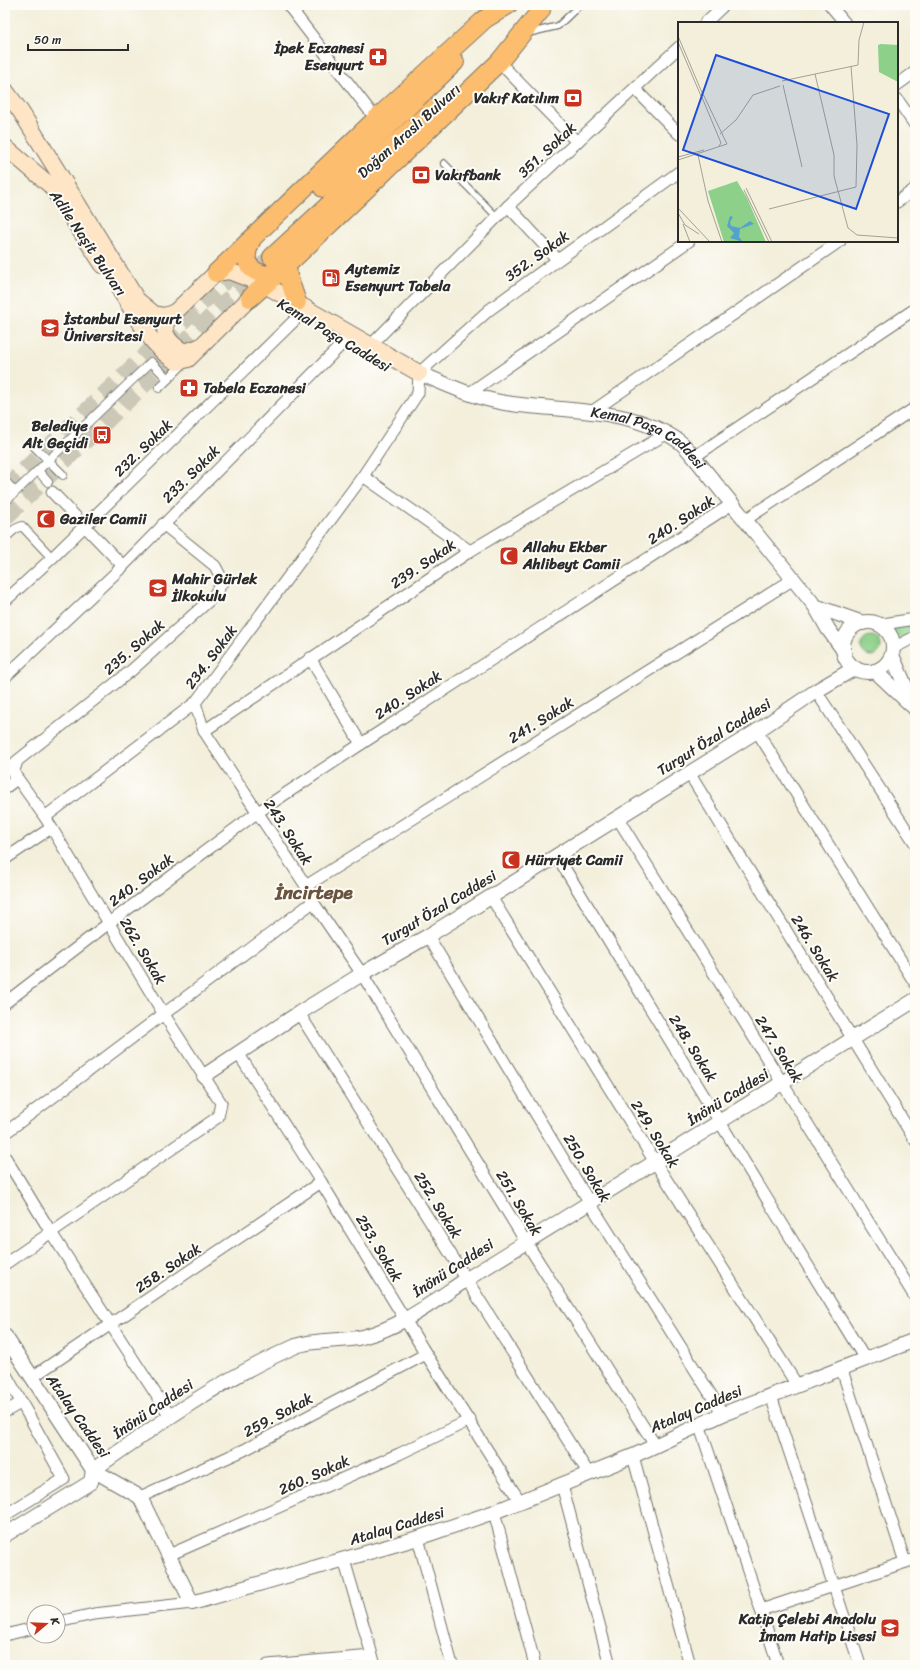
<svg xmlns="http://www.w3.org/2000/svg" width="920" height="1670" viewBox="0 0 920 1670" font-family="Sriracha,sans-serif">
<rect width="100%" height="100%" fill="#fdfcf7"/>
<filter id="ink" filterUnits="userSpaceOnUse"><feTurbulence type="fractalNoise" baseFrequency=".025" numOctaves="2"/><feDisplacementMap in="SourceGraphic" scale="8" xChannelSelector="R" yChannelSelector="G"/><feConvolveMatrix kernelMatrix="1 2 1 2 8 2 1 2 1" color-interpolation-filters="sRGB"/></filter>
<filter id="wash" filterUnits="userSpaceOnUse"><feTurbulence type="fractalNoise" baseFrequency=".012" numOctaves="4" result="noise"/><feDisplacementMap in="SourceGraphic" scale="16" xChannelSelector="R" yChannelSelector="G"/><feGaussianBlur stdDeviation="0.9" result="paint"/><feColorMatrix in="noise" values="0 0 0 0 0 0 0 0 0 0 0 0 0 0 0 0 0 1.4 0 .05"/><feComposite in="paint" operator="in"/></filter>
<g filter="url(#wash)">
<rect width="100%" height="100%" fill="#f3efdb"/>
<g fill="#8cd089" stroke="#5c7e5a">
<path d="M891,625L915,626V632L898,646L887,628Z"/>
<circle cx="871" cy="646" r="10"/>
</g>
</g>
<g filter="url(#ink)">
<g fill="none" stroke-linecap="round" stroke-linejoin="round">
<g stroke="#cbc8b8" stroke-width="18" stroke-dasharray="18 9" stroke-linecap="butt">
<path d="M5,489L259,248"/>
<path d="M5,517L143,385L272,257"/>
</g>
<defs>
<g id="service">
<path d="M529,33L558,26L580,5"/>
<path d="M444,163L497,217"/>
</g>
<g id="pedestrian">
<path d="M159,388L184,363"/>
<path d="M33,445L63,475"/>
<path d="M38,471L48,482"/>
<path d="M5,481L15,492"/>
<path d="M5,502L151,362L168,379"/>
<path d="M5,538L15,529L22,526L52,558"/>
</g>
<g id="minor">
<path d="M288,5L376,119"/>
<path d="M830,5L845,23"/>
<path d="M705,23L724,5"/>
<path d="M499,62L577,142"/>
<path d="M897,85L915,72"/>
<path d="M635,89L679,134"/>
<path d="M897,99L915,125"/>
<path d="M897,202L915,189"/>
<path d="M508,206L557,259"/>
<path d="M370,346L508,206L679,47"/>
<path d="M468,394L689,241"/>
<path d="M590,413L840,241"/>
<path d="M694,457L915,309"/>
<path d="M363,476L470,551"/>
<path d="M52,492L123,566"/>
<path d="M745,520L915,408"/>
<path d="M5,601L52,558L301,314"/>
<path d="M873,623L883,624L915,619"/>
<path d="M893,648L915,637"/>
<path d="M310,658L361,744"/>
<path d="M5,677L123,566L345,341"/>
<path d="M816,691L915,843"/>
<path d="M195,703L204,731L306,886L313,902L362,974L526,1242L655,1445"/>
<path d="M204,731L470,551L666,434"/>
<path d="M757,731L915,983"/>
<path d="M5,761L45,817L163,1013L221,1103L218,1117L5,1264"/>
<path d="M689,773L915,1140"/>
<path d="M5,788L14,781V771L17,761L132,670L213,597L223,581L215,566L163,524"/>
<path d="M45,817L195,703L363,476L418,393L419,373L489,310L679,172"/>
<path d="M617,817L915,1297"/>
<path d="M557,856L865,1359"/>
<path d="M5,859L51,828"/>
<path d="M306,886L792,580"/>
<path d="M491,897L655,1162L797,1385"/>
<path d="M428,936L590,1203L723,1414"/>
<path d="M5,1003L109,923L258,812L361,744L732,504"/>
<path d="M299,1013L589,1474"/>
<path d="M238,1053L321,1182L426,1354L519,1500"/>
<path d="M5,1133L313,902"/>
<path d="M5,1157L52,1234L170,1416"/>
<path d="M841,1367L905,1562"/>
<path d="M5,1373L64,1479L5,1515"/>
<path d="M31,1378L321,1182"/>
<path d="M771,1396L860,1665"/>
<path d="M5,1412L22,1402"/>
<path d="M699,1424L761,1610L778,1665"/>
<path d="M633,1456L690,1665"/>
<path d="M562,1485L610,1665"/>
<path d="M140,1497L244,1450L426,1354"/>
<path d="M494,1512L535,1665"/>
<path d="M418,1538L452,1665"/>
<path d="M169,1555L399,1454L470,1420"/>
<path d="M344,1560L375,1665"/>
<path d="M761,1610L915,1559"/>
<path d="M58,1622L94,1614L192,1603"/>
<path d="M5,1635L34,1628"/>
<path d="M268,1665L372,1656"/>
</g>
<g id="tertiary">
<path id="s1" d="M419,373C447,385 475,398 505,403C562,412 631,406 680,442C685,446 690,452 694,457L815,606L828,629L844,651"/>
<path d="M815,606L863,623"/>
<circle cx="868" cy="647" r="25"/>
<path d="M892,655L915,709"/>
<path d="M875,671L911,705"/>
<path d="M204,1076L299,1013L362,974L428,936L757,731L816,691L855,668"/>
<path d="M5,1336L93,1470L140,1497L192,1603L418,1538L494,1512L633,1456L723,1414L915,1340"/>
<path d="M5,1535L91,1482L93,1470C158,1424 223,1378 296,1346C313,1339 343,1342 362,1337C402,1327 434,1301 467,1279L915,1000"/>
</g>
<g id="secondary">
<path d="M5,90L21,112L137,300L154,314L165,316L175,312L216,273L229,271L265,285L419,373"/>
<path d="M5,147L51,186L103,265"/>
<path d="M121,292C137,316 151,348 177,362L188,359L250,298"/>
<path d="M175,312C156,327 167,343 185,352L199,347"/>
</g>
<g id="primary">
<path d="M323,188L455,62"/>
<path d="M252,239C243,258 244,270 267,275L281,269"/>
<path d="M272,257L434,108"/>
<path d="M287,265L288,276L297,302"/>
<path d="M216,273L376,119L485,19L508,5"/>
<path d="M250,298L287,265L499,62L541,10"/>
</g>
</defs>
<use href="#service" stroke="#717069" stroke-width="8"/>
<use href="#pedestrian" stroke="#717069" stroke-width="10"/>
<use href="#minor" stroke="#717069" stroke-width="13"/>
<use href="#tertiary" stroke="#717069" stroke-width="16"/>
<use href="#secondary" stroke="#717069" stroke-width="18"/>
<use href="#primary" stroke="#717069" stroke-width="20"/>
<use href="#service" stroke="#fff" stroke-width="5.5"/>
<use href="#pedestrian" stroke="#fff" stroke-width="8"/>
<use href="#minor" stroke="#fff" stroke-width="11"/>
<use href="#tertiary" stroke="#fff" stroke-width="14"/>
<use href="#secondary" stroke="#fee5c5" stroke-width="16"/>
<use href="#primary" stroke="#fcbd6e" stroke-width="18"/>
</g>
</g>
<defs>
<symbol id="pharmacy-square" viewBox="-11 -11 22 22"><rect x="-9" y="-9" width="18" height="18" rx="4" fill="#c8321e" stroke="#fdfcf7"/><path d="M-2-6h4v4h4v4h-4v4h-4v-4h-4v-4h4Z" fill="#fff"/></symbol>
<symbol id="bank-square" viewBox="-11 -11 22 22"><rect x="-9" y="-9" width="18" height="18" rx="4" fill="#c8321e" stroke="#fdfcf7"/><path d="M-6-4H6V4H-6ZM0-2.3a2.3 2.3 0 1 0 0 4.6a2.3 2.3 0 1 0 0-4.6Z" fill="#fff"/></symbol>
<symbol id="fuel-square" viewBox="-11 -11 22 22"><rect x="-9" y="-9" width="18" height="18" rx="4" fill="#c8321e" stroke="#fdfcf7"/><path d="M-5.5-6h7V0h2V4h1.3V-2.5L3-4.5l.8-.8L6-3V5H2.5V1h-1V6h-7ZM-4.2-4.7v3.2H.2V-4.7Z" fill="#fff"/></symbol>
<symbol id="university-square" viewBox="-11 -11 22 22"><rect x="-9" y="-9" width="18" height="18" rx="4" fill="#c8321e" stroke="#fdfcf7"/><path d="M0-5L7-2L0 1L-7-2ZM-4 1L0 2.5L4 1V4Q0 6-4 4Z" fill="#fff"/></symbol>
<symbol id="bus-square" viewBox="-11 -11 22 22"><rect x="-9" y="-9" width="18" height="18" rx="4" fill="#c8321e" stroke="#fdfcf7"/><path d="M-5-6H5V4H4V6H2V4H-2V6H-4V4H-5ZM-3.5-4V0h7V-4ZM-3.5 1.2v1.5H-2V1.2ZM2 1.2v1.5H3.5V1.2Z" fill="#fff"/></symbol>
<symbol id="mosque-square" viewBox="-11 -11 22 22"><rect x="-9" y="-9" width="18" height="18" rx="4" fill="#c8321e" stroke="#fdfcf7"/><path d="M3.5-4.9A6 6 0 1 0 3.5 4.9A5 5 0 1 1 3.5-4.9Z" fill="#fff"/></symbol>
<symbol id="school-square" viewBox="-11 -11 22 22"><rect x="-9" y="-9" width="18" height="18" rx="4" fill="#c8321e" stroke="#fdfcf7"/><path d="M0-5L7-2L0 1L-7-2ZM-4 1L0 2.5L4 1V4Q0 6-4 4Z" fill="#fff"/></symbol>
</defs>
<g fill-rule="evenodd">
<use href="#pharmacy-square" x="367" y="46" width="22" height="22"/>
<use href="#bank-square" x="562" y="87" width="22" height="22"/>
<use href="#bank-square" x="410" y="164" width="22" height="22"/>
<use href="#fuel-square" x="320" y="267" width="22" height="22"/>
<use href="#university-square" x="39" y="317" width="22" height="22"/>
<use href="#pharmacy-square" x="178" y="377" width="22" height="22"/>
<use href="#bus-square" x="91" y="424" width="22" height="22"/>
<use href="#mosque-square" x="35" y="508" width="22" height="22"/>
<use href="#mosque-square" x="498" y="545" width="22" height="22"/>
<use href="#school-square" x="147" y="577" width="22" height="22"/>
<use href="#mosque-square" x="500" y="849" width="22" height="22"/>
<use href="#school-square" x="879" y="1617" width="22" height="22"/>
</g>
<g text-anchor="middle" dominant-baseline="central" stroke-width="4" stroke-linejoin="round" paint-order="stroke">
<g font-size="15" font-weight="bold" fill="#2b2b2b" stroke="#fdfcf7" text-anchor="start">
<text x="364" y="48" text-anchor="end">İpek Eczanesi<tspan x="364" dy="17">Esenyurt</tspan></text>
<text x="559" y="98" text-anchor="end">Vakıf Katılım</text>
<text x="435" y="175">Vakıfbank</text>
<text x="345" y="269">Aytemiz<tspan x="345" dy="17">Esenyurt Tabela</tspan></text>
<text x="64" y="319">İstanbul Esenyurt<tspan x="64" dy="17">Üniversitesi</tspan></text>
<text x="203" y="388">Tabela Eczanesi</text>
<text x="88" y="426" text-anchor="end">Belediye<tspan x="88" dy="17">Alt Geçidi</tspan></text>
<text x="60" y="519">Gaziler Camii</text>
<text x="523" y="547">Allahu Ekber<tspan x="523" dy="17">Ahlibeyt Camii</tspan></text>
<text x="172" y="579">Mahir Gürlek<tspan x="172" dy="17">İlkokulu</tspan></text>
<text x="525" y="860">Hürriyet Camii</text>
<text x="876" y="1619" text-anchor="end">Katip Çelebi Anadolu<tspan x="876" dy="17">İmam Hatip Lisesi</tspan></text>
</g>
<g font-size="15" fill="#2b2b2b" stroke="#fdfcf7">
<text transform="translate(409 131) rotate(-42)">Doğan Araslı Bulvarı</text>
<text transform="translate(547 150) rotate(-43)">351. Sokak</text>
<text transform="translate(88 243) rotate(56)">Adile Naşit Bulvarı</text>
<text transform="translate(537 256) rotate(-36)">352. Sokak</text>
<text transform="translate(334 335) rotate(31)">Kemal Paşa Caddesi</text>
<text stroke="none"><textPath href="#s1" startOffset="242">Kemal Paşa Caddesi</textPath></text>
<text transform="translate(143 448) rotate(-44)">232. Sokak</text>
<text transform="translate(191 474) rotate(-45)">233. Sokak</text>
<text transform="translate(681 520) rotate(-33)">240. Sokak</text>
<text transform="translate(423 564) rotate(-34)">239. Sokak</text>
<text transform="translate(134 647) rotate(-41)">235. Sokak</text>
<text transform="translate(211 657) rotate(-53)">234. Sokak</text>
<text transform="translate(408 695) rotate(-33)">240. Sokak</text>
<text transform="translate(541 720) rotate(-32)">241. Sokak</text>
<text transform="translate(714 737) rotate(-32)">Turgut Özal Caddesi</text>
<text transform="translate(288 832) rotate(57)">243. Sokak</text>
<text transform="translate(141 880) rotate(-37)">240. Sokak</text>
<text transform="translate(439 908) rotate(-31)">Turgut Özal Caddesi</text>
<text transform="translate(815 948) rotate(58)">246. Sokak</text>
<text transform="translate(143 951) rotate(59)">262. Sokak</text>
<text transform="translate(693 1048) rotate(58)">248. Sokak</text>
<text transform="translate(779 1049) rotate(58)">247. Sokak</text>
<text transform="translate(728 1097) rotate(-32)">İnönü Caddesi</text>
<text transform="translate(655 1134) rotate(58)">249. Sokak</text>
<text transform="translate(587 1168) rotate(59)">250. Sokak</text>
<text transform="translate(519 1203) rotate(59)">251. Sokak</text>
<text transform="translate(438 1205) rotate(58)">252. Sokak</text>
<text transform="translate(379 1248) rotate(59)">253. Sokak</text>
<text transform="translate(168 1268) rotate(-34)">258. Sokak</text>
<text transform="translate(453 1268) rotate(-33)">İnönü Caddesi</text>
<text transform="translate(153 1409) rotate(-34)">İnönü Caddesi</text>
<text transform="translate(696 1409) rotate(-23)">Atalay Caddesi</text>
<text transform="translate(278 1415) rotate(-28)">259. Sokak</text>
<text transform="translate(78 1416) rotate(55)">Atalay Caddesi</text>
<text transform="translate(314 1475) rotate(-24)">260. Sokak</text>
<text transform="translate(397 1526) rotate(-17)">Atalay Caddesi</text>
</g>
<g font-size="19" font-weight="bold" fill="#6a533f" stroke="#fdfcf7">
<text x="314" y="892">İncirtepe</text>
</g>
</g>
<g transform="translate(678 22)">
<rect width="220" height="220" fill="#f3efdb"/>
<path d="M203,22L220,23V60L201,50L200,23ZM59,159L69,176L88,220H46L30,169Z" fill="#8cd089"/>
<path d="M52,194L55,195L52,200L53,204L62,206L72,199L76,202L62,207L61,215L65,220L52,216L56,211L49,204Z" fill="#56a2cf"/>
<path fill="none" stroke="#a3a195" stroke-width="1" d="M0,14L25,73M0,20L23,74M137,52L156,133V154L170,206L179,213L220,216M104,59L180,43L181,18L186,0M105,63L124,145M23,73L43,121L41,124M58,98L75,73L102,64M42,112L58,98M20,133L30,179L44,220M0,135L26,128M0,138L49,122L25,72M68,166L94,220M66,168L91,220M0,186L32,220M91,187L178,165L179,123L173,44M0,191L7,203L21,212M5,202L12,220"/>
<path fill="#1d4ed8" fill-opacity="0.15" stroke="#1d4ed8" stroke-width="2" d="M38,33L211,92L178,187L5,128Z"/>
<rect width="220" height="220" fill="none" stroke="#2b2b2b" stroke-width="2"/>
</g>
<rect width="920" height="1670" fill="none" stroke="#fdfcf7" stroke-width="20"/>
<g transform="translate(46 1624) rotate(71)"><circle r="19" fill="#fdfcf7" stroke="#a9a8a5"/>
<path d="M0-3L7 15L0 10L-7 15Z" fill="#c8321e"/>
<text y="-6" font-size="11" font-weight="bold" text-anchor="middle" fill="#2b2b2b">K</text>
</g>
<path d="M28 44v6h100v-6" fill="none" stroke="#2b2b2b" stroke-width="2"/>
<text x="34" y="44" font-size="12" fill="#2b2b2b" stroke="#fdfcf7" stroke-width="3" paint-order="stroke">50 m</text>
</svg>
